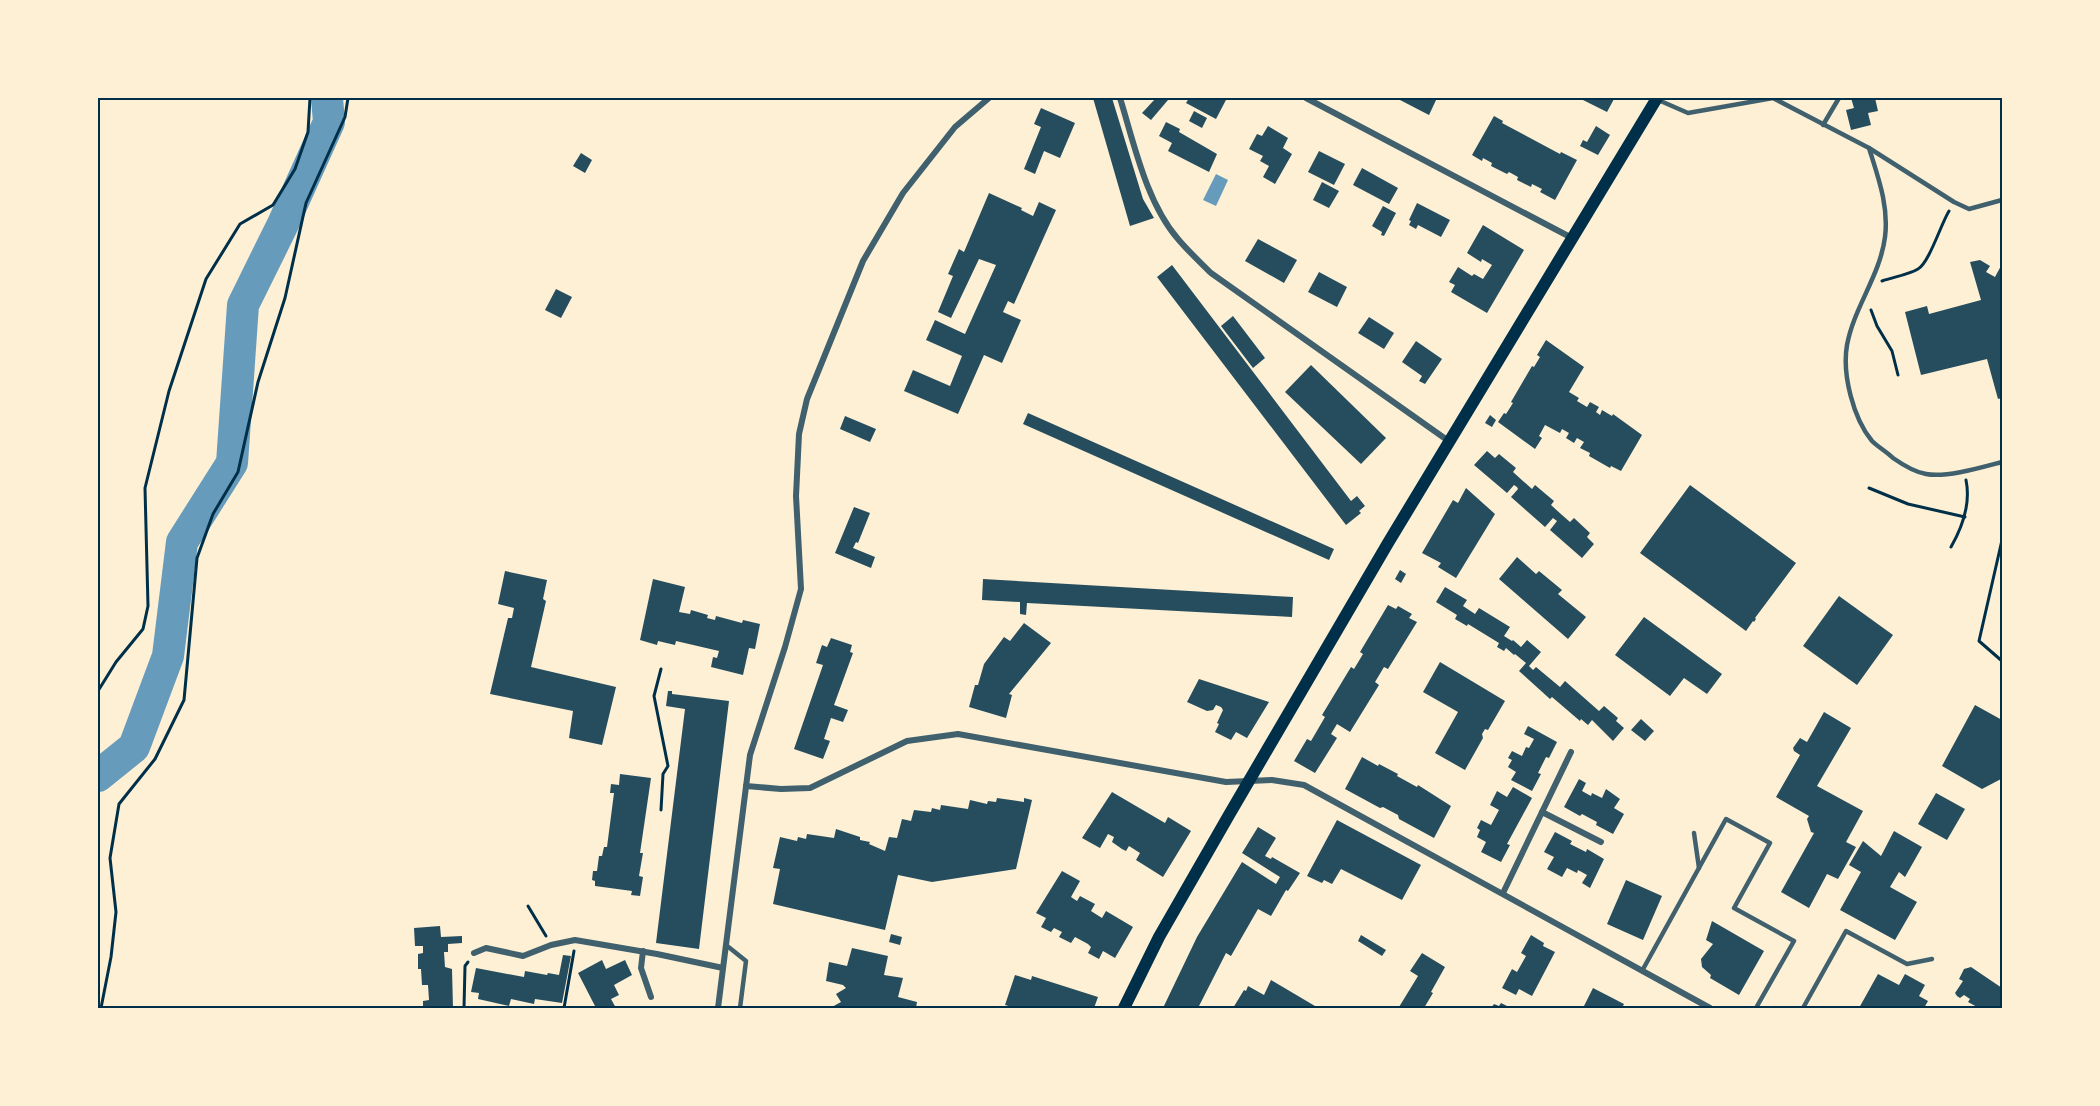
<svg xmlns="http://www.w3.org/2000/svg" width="2100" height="1106" viewBox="0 0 2100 1106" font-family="Spectral,serif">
<rect width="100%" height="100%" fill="#fdf0d5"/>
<path fill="#669bbc" d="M1216,174L1228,180L1216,206L1203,200Z"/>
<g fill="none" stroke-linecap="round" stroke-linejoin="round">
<path stroke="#669bbc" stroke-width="32" d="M98,776L134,747L168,656L182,542L232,463L243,305L283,224L329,122L327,98"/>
</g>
<g fill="#264d5e">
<path d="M1093,98H1112L1143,199L1154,218L1130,226Z"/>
<path d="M1156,98H1165L1168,100L1151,120L1142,113Z"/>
<path d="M1189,98H1227L1216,119L1186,103Z"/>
<path d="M1401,98H1437L1429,115L1400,100Z"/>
<path d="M1579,98H1612L1614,99L1607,112Z"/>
<path d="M1851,98H1875L1878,111L1868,113L1871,125L1851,130L1846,110L1854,108Z"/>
<path d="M1041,108L1075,123L1060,158L1044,151L1035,174L1024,169L1041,127L1034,124Z"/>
<path d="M1194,111L1207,118L1202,128L1189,121Z"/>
<path d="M1494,116L1503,121L1502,123L1560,154L1561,152L1577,160L1555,200L1540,192L1542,189L1532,184L1531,187L1517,180L1518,177L1509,172L1507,174L1491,166L1492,163L1483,158L1482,161L1472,155Z"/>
<path d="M1166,122L1180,129L1179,132L1217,154L1209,172L1168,151L1172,143L1159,136Z"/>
<path d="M1268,126L1288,138L1283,148L1292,154L1275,184L1263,177L1269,166L1260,161L1263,156L1249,149L1257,134L1262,136Z"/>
<path d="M1596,126L1610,135L1598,155L1580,146L1583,140L1587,142Z"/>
<path d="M1319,151L1345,164L1334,185L1308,172Z"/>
<path d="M581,153L592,160L585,173L573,166Z"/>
<path d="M1362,168L1398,188L1389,204L1353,185Z"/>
<path d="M1322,182L1339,191L1329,208L1313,200Z"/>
<path d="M989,193L1022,208L1021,210L1033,216L1039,202L1056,210L1014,304L1008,301L1003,312L1021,320L1002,363L984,355L958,414L904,391L913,370L950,386L962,356L926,340L935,320L965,334L996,265L979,259L951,318L938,312L953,276L948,274L959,249L964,252Z"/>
<path d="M1417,203L1450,220L1441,237L1418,225L1416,229L1409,225L1411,221L1409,220Z"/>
<path d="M1383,206L1396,213L1384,236L1381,235L1382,232L1372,226Z"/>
<path d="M1483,225L1524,250L1487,313L1451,292L1455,285L1449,282L1458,267L1472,276L1474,274L1483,279L1492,265L1482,259L1481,262L1467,253Z"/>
<path d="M1258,239L1297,260L1284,283L1245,261Z"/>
<path d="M1980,260L1990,266L1986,272L1995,277L2002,264V398L1998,399L1987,359L1921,375L1905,312L1927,306L1929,314L1981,300L1970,262Z"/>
<path d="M1172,265L1351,501L1357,496L1365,506L1359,511L1361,513L1346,525L1157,277Z"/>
<path d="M1319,272L1347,287L1337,307L1308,292Z"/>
<path d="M556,289L572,297L561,318L545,310Z"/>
<path d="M1233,316L1265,358L1253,368L1221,326Z"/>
<path d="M1369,317L1394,333L1384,349L1358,333Z"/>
<path d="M1546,340L1584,367L1569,392L1579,398L1577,401L1587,407L1590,402L1599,407L1596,412L1600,415L1602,410L1612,416L1613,414L1642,435L1621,471L1611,466L1610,468L1589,456L1590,453L1580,448L1584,442L1577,438L1574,443L1566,438L1569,433L1562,429L1560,433L1545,425L1539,436L1542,438L1535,449L1498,422L1504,413L1506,414L1513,403L1511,402L1532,366L1534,367L1540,357L1537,355Z"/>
<path d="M1416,341L1442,359L1425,384L1419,381L1422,376L1402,362Z"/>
<path d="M1311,365L1386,438L1361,464L1285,392Z"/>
<path d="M1028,413L1334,549L1329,560L1023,424Z"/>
<path d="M1490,415L1496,420L1492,427L1485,423Z"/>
<path d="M845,416L876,429L870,442L840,429Z"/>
<path d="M1487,451L1495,458L1499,454L1516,468L1513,472L1532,489L1535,485L1554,501L1551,505L1562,515L1570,522L1574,518L1590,533L1587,537L1594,544L1582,558L1550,530L1557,521L1553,518L1545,527L1511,497L1518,489L1517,487L1514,485L1507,493L1474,465Z"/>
<path d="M1690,485L1796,563L1755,618L1756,619L1754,622L1753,621L1746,631L1640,553Z"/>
<path d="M1466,488L1495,514L1456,578L1438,567L1441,563L1422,553L1453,500L1458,503Z"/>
<path d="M854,507L870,513L858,543L856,542L853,548L875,557L871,568L835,553Z"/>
<path d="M1517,557L1536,574L1539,571L1562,590L1558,594L1586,617L1568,639L1499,579Z"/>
<path d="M1400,570L1406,574L1401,583L1395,579Z"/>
<path d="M505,571L547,580L543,599L546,601L531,667L616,687L602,745L569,738L573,711L490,694L508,618H512L514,608L498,604Z"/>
<path d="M653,579L685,587L679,612L690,614L691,610L708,615L707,618L715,620L716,616L742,623L743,620L760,624L755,649L749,648L743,675L711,667L713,657L717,658L719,651L676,641L675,645L658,641L657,645L640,640Z"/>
<path d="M983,579L1293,597L1292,617L1027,603L1026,615L1020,614V602L982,600Z"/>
<path d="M1445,587L1467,600L1463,606L1475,614L1479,608L1510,627L1504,636L1512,641L1513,640L1521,647L1527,640L1541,652L1529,666L1533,670L1536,667L1560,687L1565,681L1599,711L1604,706L1618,718L1616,721L1624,728L1613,741L1592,720L1588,725L1581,719L1580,721L1552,697L1550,699L1519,671L1526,663L1515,654L1514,655L1506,648L1504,651L1497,647L1499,643L1468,624L1467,626L1455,619L1457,615L1436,602Z"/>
<path d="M1839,596L1893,635L1857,685L1803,646Z"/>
<path d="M1388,605L1396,609L1398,606L1412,614L1409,618L1417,622L1388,669L1384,667L1375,682L1379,685L1350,732L1337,724L1331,734L1337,738L1315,773L1294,761L1307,739L1311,741L1325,717L1322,715L1351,667L1354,669L1363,654L1360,652Z"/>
<path d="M1644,617L1722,674L1707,694L1684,678L1670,696L1615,655Z"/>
<path d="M1024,623L1051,643L1009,694L1012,695L1006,718L969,707L975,685H978L984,664L1004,637L1010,641Z"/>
<path d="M831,638L852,645L850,652L853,653L834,705L848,710L843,722L831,718L824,739L830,741L823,759L794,749L823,665L816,663L822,645L827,647Z"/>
<path d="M1440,662L1505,701L1488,730L1485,729L1482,734L1483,738L1465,770L1435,753L1458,712L1423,692Z"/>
<path d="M1199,679L1269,702L1247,738L1236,732L1231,740L1215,732L1219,724L1217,723L1223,710L1221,707L1216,705L1213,710L1207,711L1187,702Z"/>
<path d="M668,691H672V694L729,701L699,949L656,943L685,709L666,706Z"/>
<path d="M1975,705L2002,720V781L2001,779L1982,789L1942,766Z"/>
<path d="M1824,712L1851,728L1817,786L1863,811L1846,842L1856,847L1838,879L1827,874L1809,908L1781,892L1814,833L1811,832L1807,819L1809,816L1776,797L1800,755L1794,751L1793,748L1800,738L1807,742Z"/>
<path d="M1641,719L1654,731L1645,741L1631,730Z"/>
<path d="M1528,726L1557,742L1549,758L1546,757L1538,773L1541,774L1532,791L1511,780L1516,772L1508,767L1512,760L1508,758L1512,751L1522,756L1526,747L1529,748L1534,739L1524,734Z"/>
<path d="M1362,757L1378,766L1379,764L1398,774L1397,776L1417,787L1418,785L1451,806L1434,838L1399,819L1398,815L1383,807L1380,808L1345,789Z"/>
<path d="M620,774L651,778L640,853H643L639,876L643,877L640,896L631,895L632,891L595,886V881L592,880L593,871H597L599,856H602L604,847H607L614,793H610L611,784L619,785Z"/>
<path d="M1579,779L1586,783L1582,791L1591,796L1592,793L1602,798L1606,789L1620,799L1614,808L1624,814L1613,834L1596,825L1597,822L1582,814L1580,816L1564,807Z"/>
<path d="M1513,787L1532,798L1507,844L1510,845L1501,862L1481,852L1486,842L1477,837L1480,830L1477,828L1481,820L1491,825L1499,810L1490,805L1497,791L1507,797Z"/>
<path d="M1112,792L1165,823L1168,817L1191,831L1163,877L1136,860L1140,853L1129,846L1126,851L1122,849L1112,842L1114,837L1108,834L1100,848L1082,838Z"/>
<path d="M1936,793L1965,809L1947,840L1918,824Z"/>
<path d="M997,798L1024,802V798L1032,800L1016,869L932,882L898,875L885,930L773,904L780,869L773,868L780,837L797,841L798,837L806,839L807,834L834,838L836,829L860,837V840L870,842L869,844L885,851L889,837L897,838L902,819L911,821L914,810L931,812L932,808L940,810L941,805L968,809L970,800L987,804L988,801L996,802Z"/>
<path d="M1337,820L1421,865L1402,900L1341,869L1332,884L1324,880L1322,883L1307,876Z"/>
<path d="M1258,827L1276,838L1265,856L1271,859L1272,857L1300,873L1288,891L1286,890L1271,916L1258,909L1231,956L1226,953L1198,1008H1163L1197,937L1242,862L1276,884L1280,877L1242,853Z"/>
<path d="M1894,831L1922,847L1905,877L1899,872L1890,887L1917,902L1895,940L1840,910L1861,872L1849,865L1863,841L1881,856Z"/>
<path d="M1555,832L1572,841L1570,844L1586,852L1587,849L1604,859L1590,888L1582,883L1587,875L1578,870L1577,873L1567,868L1562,877L1547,869L1554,857L1544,852Z"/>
<path d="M1062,871L1080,881L1071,897L1077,901L1080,896L1095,904L1091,911L1102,918L1106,911L1133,927L1115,958L1103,951L1099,959L1088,953L1091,947L1088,944L1075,937L1071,943L1059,937L1062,932L1054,928L1051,932L1041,927L1046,918L1036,913Z"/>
<path d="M1626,880L1662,896L1643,940L1607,924Z"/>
<path d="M1712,921L1764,951L1739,995L1710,978L1711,975L1702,967L1701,959L1713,944L1706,940Z"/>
<path d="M440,926L441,937L462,936V943L448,944V952H444L445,967L452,969L453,1008H423V1001L429,1000L428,985H422L421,969H418V954L423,953V946H415L414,928Z"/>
<path d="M891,934L902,937L900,945L889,942Z"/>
<path d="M1361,935L1386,950L1382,956L1358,941Z"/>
<path d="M1531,935L1544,943L1543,946L1555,952L1532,996L1519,989L1516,995L1502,988L1512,969L1517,972L1526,956L1521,953Z"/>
<path d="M852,948L888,956L884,975L903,978L898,997L917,1002L916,1008H830L841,1002L836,994L846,988L843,985L826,981L829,962L847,966Z"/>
<path d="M1422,953L1445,967L1431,992L1433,993L1424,1008H1402L1399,1007L1418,976L1410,971Z"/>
<path d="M563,955L571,956L562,1003L535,999L534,1004L511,999L509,1006L478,999L479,993L471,992L476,968L524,977L525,971L547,975L548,973L559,975Z"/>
<path d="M602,960L606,969L625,960L632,975L614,985L619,995L611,999L616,1008H590L595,1006L578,973Z"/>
<path d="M1971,967L2002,988V1008H1979L1968,1002L1970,999L1964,995L1960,998L1957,996L1955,993L1963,981L1959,979L1964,969Z"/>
<path d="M1878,974L1899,985L1905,974L1925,985L1919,996L1928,1001L1924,1008H1859Z"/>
<path d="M1015,975L1031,980L1032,976L1098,997L1094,1008H1016L1005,1005Z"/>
<path d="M1271,980L1315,1006L1322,1008H1233L1244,990L1246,991L1248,986L1264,995Z"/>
<path d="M1593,988L1624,1004L1622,1008H1583Z"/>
<path d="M1501,1003L1511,1008H1491L1494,1004L1499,1006Z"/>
</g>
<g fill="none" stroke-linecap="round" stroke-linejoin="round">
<g stroke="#003049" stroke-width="3">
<path d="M1882,281C1893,277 1908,275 1918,269C1929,263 1941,224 1949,211"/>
<path d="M1871,310L1877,326L1892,351L1898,375"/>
<path d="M1869,488L1908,504L1965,517"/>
<path d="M2002,540L1979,641L2002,661"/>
<path d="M1951,547C1963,526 1971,504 1966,480"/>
<path d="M98,691L116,662L143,629L148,606L145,488L169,391L206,279L240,224L273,205L295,169L308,132L310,98"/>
<path d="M661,810L663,774L668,766L654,696L661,669"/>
<path d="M528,906L546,936"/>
<path d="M101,1008L111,957L116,912L110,858L119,804L155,759L184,700L197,558L213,514L238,472L258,382L285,298L306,203L345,117L348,98"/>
<path d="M464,1008L465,966L468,962"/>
<path d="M564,1008L574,951"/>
</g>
<g stroke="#3f606c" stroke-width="4.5">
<path d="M1656,99L1688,113L1773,98L1869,148L1954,202L1969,209L2002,200"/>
<path d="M1823,125L1839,98"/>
<path d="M1869,148C1878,177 1889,206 1885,237C1880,276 1854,307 1847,345C1842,374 1853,418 1872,441C1878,447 1887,452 1893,458C1903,465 1914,472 1926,474C1946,478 1983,467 2002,462"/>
<path d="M1694,833L1699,868"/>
<path d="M726,945L746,961L740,1008"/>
<path d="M1642,971L1726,819L1770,843L1734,908L1794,941L1756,1008"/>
<path d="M1803,1008L1846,931L1907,964L1932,959"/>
</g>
<g stroke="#3f606c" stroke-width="6">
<path d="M1120,98C1134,143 1146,202 1178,239C1188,251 1200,262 1211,273L1450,442"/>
<path d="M1306,98L1572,238"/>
<path d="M746,786L781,789L810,788L907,741L958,734L1226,782L1272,780L1304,785L1710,1008"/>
<path d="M1542,812L1601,842"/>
<path d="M1503,893L1571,752"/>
<path d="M643,951L641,968L651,997"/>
<path d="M474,953L486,948L523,956L551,945L575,940L657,954L723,968"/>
<path d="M718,1008L750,755L785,647L801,589L796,496L799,434L807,399L863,261L903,193L955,127L989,98"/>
</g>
<path stroke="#003049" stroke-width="12" d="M1124,1008L1159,937L1229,815L1388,543L1657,98"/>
</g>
<rect width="2100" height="1106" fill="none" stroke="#fdf0d5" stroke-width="198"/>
<rect x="99" y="99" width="1902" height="908" fill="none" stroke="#003049" stroke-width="2"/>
</svg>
